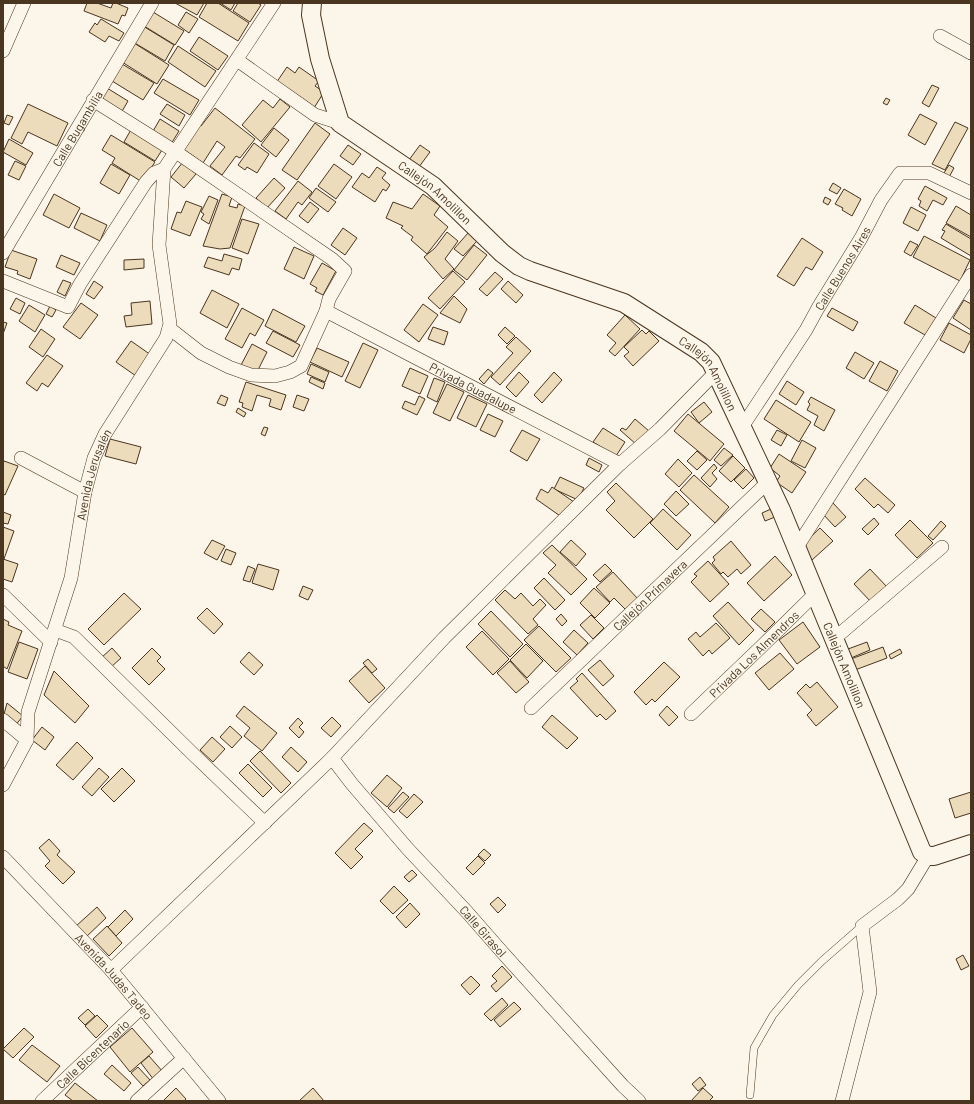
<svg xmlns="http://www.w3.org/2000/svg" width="974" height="1104" viewBox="0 0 974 1104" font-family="Barlow,sans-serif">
<rect width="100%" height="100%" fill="#fbf6e9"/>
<g fill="#ecdcbc" stroke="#4a3520">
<path d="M87,3H97L111,8L113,3H116L128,8L125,16L122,15L118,24L84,11Z"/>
<path d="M175,3H204L197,15Z"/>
<path d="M207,3H218L249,23L238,41L199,17Z"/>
<path d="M220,3H235L231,10Z"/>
<path d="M238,3H258L261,5L250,22L233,11Z"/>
<path d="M153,12L184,31L175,45L144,26Z"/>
<path d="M186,12L198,19L189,33L178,25Z"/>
<path d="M101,19L124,33L119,41L109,36L105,42L89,32L95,23L97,25Z"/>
<path d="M143,26L174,45L165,61L133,42Z"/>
<path d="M199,37L228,56L218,70L190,51Z"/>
<path d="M134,43L169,65L157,84L122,62Z"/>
<path d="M178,46L216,71L205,87L168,62Z"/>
<path d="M122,64L154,83L143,100L112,81Z"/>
<path d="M287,67L295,73L299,67L319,81L315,86L324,92L314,108L276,83Z"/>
<path d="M163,79L199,100L190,115L154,93Z"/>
<path d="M932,85L939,88L929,107L922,103Z"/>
<path d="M107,88L128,101L121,113L100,100Z"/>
<path d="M886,98L890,100L887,105L883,103Z"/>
<path d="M280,99L290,107L261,142L242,125L263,100L273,108Z"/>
<path d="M28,104L68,123L57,146L28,132L22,144L11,138Z"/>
<path d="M167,104L185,115L179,126L160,114Z"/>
<path d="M215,108L255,139L240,158L236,156L222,175L210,166L225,147L217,141L203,163L183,149L200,125L201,126Z"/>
<path d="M920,114L937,123L925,145L908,135Z"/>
<path d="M7,115L13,117L9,125L4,123Z"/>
<path d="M160,119L179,131L171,144L152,133Z"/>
<path d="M955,122L968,128L945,170L932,164Z"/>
<path d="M315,123L330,134L297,180L282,170Z"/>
<path d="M133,126L162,150L155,161L124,142Z"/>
<path d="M274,128L289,140L276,157L261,145Z"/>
<path d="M111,135L155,162L142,182L112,163L115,158L102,150Z"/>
<path d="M9,139L33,153L26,165L3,152Z"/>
<path d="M254,143L269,154L257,173L247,167L245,170L238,165Z"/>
<path d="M348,145L361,154L353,165L340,156Z"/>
<path d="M420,145L430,152L416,171L406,164Z"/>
<path d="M15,161L26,166L19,180L8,175Z"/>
<path d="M183,162L196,174L184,188L171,177Z"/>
<path d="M111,164L130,175L119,194L100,183Z"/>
<path d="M334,164L352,177L336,199L318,186Z"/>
<path d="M949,165L954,168L948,179L942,176Z"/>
<path d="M377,167L386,173L382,178L390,185L386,191L383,189L375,202L352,187L362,173L369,178Z"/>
<path d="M274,178L285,188L267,208L256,198Z"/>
<path d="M298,181L312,192L302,205L298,202L286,219L275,211Z"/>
<path d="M833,183L841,188L837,194L829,190Z"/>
<path d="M925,186L947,198L943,205L933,200L927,211L919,206L921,201L918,199Z"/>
<path d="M316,188L336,202L328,212L309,198Z"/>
<path d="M844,189L861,199L852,216L842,210L843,208L835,204Z"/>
<path d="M54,194L80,208L69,228L43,215Z"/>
<path d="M222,194L232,197L229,206L237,208L238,204L245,206L230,248L220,249L203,246Z"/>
<path d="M423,194L440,206L434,215L448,227L427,254L411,240L413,237L401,228L403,226L386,218L393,202L412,209Z"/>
<path d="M209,196L218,200L209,224L201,219L204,214L201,212Z"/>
<path d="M825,197L831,200L828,205L823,202Z"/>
<path d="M186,201L202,207L190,236L171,229L177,212L181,213Z"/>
<path d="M310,202L319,209L308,223L299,216Z"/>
<path d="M956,206L971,215V237L946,223Z"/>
<path d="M911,207L926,215L918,231L903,223Z"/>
<path d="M81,213L107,225L100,241L74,228Z"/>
<path d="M242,219L259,224L248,254L232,248Z"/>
<path d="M946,224L971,239V256L941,238L945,231L942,230Z"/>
<path d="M343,228L357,238L345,255L331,245Z"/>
<path d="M447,232L458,241L445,259L454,269L443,279L424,257L435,248Z"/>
<path d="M468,233L477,241L463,256L454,249Z"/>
<path d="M924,236L970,260L960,281L913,257Z"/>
<path d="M802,238L823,252L812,270L806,267L794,286L777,276Z"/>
<path d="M910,241L918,245L911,256L904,252Z"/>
<path d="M474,245L487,255L467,280L454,270Z"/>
<path d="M294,247L314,256L304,279L284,269Z"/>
<path d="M11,250L37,259L30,279L17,274L18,271L5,267Z"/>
<path d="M224,254L242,259L239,270L232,268L229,275L204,267L208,257L222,261Z"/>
<path d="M61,255L80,263L74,275L56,267Z"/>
<path d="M144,259V268L124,270V260Z"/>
<path d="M322,263L336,271L323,295L315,291L317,288L310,284Z"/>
<path d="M453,271L465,282L440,309L428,298Z"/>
<path d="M495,272L503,279L487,296L479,289Z"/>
<path d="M63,280L71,283L65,296L57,292Z"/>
<path d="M94,281L103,287L94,299L86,294Z"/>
<path d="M508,281L523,295L516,303L501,289Z"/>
<path d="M212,290L239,304L227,328L200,313Z"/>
<path d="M454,296L467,309L460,323L440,313Z"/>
<path d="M16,298L25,303L20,314L10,309Z"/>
<path d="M964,300L971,304V330L953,318Z"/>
<path d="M150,301L152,324L126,327L124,316L132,315L131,303Z"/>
<path d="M81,303L98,315L80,339L63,327Z"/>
<path d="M423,304L438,315L419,342L404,330Z"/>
<path d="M29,305L45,315L35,332L19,321Z"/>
<path d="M915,305L936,318L925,335L904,323Z"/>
<path d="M50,306L56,310L52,317L46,314Z"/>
<path d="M242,308L264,320L255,336L250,333L242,348L225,339Z"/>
<path d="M832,308L858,322L853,331L827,316Z"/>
<path d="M273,309L305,326L296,342L265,326Z"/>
<path d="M625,315L640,329L615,356L609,351L616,343L607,335Z"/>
<path d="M3,322L7,323L3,334Z"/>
<path d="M949,323L971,335V339L964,353L940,340Z"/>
<path d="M433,327L448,332L444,345L428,339Z"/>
<path d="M505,327L515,336L507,344L498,335Z"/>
<path d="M41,329L55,339L43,357L29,347Z"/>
<path d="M642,330L646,334L649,331L659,341L633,366L624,356L629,352L624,347Z"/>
<path d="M273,331L300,345L293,357L266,343Z"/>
<path d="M516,337L531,351L500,385L491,377L513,353L506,347Z"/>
<path d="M131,341L151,355L136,376L116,362Z"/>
<path d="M363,343L378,350L360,388L345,381Z"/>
<path d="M252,344L267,352L256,374L240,367Z"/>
<path d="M317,348L349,362L342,377L310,362Z"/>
<path d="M855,352L874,363L864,379L846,368Z"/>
<path d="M47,355L63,366L48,387L42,383L37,391L26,383Z"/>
<path d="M880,361L898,371L887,391L869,381Z"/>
<path d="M311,364L329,372L325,382L307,374Z"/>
<path d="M410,368L428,376L420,394L402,386Z"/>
<path d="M488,369L493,373L484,384L479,379Z"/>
<path d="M519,372L529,382L516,397L506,387Z"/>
<path d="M554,372L562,380L542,403L534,395Z"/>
<path d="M311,377L325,383L323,389L309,382Z"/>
<path d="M434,378L445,382L437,402L427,397Z"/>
<path d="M787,381L804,392L796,405L779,394Z"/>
<path d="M246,382L286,395L281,410L269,406L271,399L257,395L252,411L242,407L243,403L239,402Z"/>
<path d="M447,384L464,392L450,421L433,413Z"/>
<path d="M221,395L228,398L225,406L217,403Z"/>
<path d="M297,395L309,399L304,411L293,407Z"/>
<path d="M468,395L487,404L476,427L457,418Z"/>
<path d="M419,396L425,399L417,415L402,408L405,401L415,405Z"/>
<path d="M811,397L835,410L824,431L814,425L818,416L807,410L810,404L808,402Z"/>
<path d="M776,400L811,422L799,442L764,419Z"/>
<path d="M704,402L712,412L699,423L691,412Z"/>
<path d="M238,408L246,413L244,417L236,412Z"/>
<path d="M488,414L503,421L495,437L480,430Z"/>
<path d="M688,414L724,444L710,461L674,431Z"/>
<path d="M635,419L649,431L637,445L620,430L622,428L626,430Z"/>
<path d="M264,427L268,428L265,436L261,434Z"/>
<path d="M603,428L625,442L616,456L593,442Z"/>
<path d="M522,430L540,439L527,461L510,451Z"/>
<path d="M777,430L787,435L781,446L771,440Z"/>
<path d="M110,439L141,447L136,464L105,456Z"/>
<path d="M802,440L816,448L805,468L791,461Z"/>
<path d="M724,448L733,455L721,466L714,460Z"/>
<path d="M697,451L707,460L697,470L687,461Z"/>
<path d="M779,454L806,472L792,493L776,482L780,476L770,468Z"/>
<path d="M733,456L745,468L731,482L719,471Z"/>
<path d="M589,458L602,465L599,472L586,465Z"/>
<path d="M678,459L692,473L679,487L665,474Z"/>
<path d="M4,461L18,466L5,495L3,494V464Z"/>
<path d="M714,464L717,468L712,473L717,479L710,487L701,478Z"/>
<path d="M746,469L754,478L743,489L734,480Z"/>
<path d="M694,475L729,507L715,523L680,490Z"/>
<path d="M560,477L584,488L578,500L554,489Z"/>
<path d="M865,478L895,505L888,513L878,504L874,508L855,489Z"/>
<path d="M616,483L653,519L634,538L606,510L615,501L607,492Z"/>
<path d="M552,487L574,502L563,518L536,499L541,489L548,493Z"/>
<path d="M676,491L689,504L676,516L664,504Z"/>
<path d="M833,503L846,517L835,527L822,513Z"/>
<path d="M663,509L691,535L677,550L650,523Z"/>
<path d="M771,509L775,517L765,521L762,513Z"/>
<path d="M3,512L11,515L8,524L3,523Z"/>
<path d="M874,518L879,524L868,535L862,529Z"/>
<path d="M910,520L933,543L917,558L895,535Z"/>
<path d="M941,521L946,526L933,540L928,536Z"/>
<path d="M3,527L14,531L4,559L3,558Z"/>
<path d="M820,528L833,541L812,560L800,547Z"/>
<path d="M212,540L225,546L217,560L204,553Z"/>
<path d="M571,540L586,554L576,566L560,552Z"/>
<path d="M731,541L751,565L741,574L737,569L728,577L723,572L721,574L712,563L715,560L713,557Z"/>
<path d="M552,545L587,579L571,595L548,573L556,565L543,553Z"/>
<path d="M226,549L236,553L231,565L221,561Z"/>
<path d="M775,556L792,575L764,601L747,583Z"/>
<path d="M3,559L18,564L12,582L3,579Z"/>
<path d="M708,561L729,584L710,602L691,582L697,576L694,574Z"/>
<path d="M258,564L279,570L273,590L252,583Z"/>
<path d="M605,564L612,571L600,582L593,575Z"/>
<path d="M248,566L255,569L250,582L243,580Z"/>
<path d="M870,569L888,588L872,603L854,584Z"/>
<path d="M613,572L638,599L626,610L614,598L610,602L596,587Z"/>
<path d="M544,578L565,600L555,610L534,588Z"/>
<path d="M303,586L313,590L308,600L299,596Z"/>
<path d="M594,588L610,603L595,618L580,603Z"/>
<path d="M505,590L515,599L521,593L533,606L540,599L546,605L533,619L538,625L528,634L495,600Z"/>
<path d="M124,593L141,609L104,645L88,629Z"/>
<path d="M728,602L754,630L739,645L713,616Z"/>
<path d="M207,608L223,624L214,634L197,618Z"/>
<path d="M761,609L775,622L765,632L751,619Z"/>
<path d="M491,611L523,644L510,657L478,624Z"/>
<path d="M561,614L567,621L562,626L556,619Z"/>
<path d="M591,615L604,628L593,639L580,625Z"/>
<path d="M3,619L9,622L8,625L22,631L7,669L3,666Z"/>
<path d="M803,622L820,647L797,664L779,640Z"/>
<path d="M716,623L730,638L712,654L709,650L703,656L688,639L696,632L700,637Z"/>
<path d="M539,626L571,658L556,672L524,640Z"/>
<path d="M574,630L588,643L577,655L563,642Z"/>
<path d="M482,631L509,659L493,675L466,647Z"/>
<path d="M19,642L38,649L27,679L8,672Z"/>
<path d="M867,642L870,650L851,658L848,649Z"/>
<path d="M526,644L543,661L527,678L510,660Z"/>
<path d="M883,647L887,658L855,670L851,659Z"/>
<path d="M112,648L121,658L110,668L101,658Z"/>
<path d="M152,648L161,657L157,661L165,669L149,685L132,668Z"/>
<path d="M900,649L902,653L891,659L889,655Z"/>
<path d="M249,652L263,665L254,675L240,662Z"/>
<path d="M780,653L794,669L769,690L755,673Z"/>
<path d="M368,659L377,669L372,673L363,663Z"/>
<path d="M600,660L614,676L603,686L588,670Z"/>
<path d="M510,661L529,682L516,693L497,673Z"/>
<path d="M664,662L680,677L655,702L652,699L646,705L634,692Z"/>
<path d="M365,666L385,688L369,703L349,681Z"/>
<path d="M54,671L89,706L75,723L44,695Z"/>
<path d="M582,673L616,711L606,720L600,714L597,717L570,688L578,681L576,679Z"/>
<path d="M817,682L838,707L816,726L807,715L812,710L797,693L806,684L810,688Z"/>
<path d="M7,703L23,716L14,727L3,718Z"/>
<path d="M244,706L277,733L262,751L244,736L250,728L236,716Z"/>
<path d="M667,706L678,717L669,726L659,715Z"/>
<path d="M552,715L578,738L567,749L542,727Z"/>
<path d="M332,717L341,726L331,737L321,728Z"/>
<path d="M298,718L303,723L299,727L304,732L299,738L289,728Z"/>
<path d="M230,726L242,737L232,748L220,737Z"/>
<path d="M42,727L54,737L45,750L32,740Z"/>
<path d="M212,737L225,749L213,762L200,750Z"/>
<path d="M77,742L93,758L73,780L56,765Z"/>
<path d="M291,747L307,762L298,772L282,757Z"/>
<path d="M260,751L291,783L281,793L250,761Z"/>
<path d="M248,764L272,788L263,797L239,773Z"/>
<path d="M99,768L109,777L92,796L82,787Z"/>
<path d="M122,768L135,781L114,802L101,789Z"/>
<path d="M387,775L402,788L387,807L371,793Z"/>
<path d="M403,792L409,797L394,813L388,808Z"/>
<path d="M971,792V813L955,818L949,799Z"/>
<path d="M414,794L423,802L407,818L399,811Z"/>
<path d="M364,823L373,831L355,849L363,857L351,869L335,853Z"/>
<path d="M49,839L60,851L57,855L75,872L63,884L45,866L50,861L39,848Z"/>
<path d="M484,849L491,855L485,861L478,855Z"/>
<path d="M478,856L485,863L473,875L466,868Z"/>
<path d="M412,870L417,875L409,882L404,877Z"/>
<path d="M394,886L408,900L393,914L380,901Z"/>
<path d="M498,897L506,905L498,913L490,904Z"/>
<path d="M410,903L420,914L406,928L396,917Z"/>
<path d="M97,907L106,918L85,938L75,927Z"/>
<path d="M125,910L133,919L116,936L108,927Z"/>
<path d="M107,926L122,943L109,956L93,939Z"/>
<path d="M963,955L969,966L961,970L956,959Z"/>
<path d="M502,966L512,977L496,992L491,986L497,981L492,976Z"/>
<path d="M471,976L480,985L470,995L461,985Z"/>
<path d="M502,998L508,1005L491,1021L484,1014Z"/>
<path d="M514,1002L521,1009L500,1027L494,1020Z"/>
<path d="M88,1009L95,1016L85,1025L78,1018Z"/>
<path d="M97,1015L108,1026L96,1038L85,1026Z"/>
<path d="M24,1028L34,1037L13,1058L3,1049Z"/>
<path d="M132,1028L153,1052L130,1072L110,1047Z"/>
<path d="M32,1045L60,1066L47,1082L19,1060Z"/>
<path d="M149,1056L163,1072L154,1080L141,1063Z"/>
<path d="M112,1065L131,1083L124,1091L104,1074Z"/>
<path d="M138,1067L150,1080L143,1086L131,1073Z"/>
<path d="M700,1077L706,1085L698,1091L692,1084Z"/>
<path d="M75,1083L98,1101H73L65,1095Z"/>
<path d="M176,1088L186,1099L184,1101H163Z"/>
<path d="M313,1088L324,1101H299Z"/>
<path d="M703,1088L713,1097L709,1101H691Z"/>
</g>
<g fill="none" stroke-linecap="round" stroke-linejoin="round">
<defs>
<path id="lane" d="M750,1095L754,1048L773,1015L798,985L822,961L862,926"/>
<g id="street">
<path d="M940,36L971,53"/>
<path d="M3,51L24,3"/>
<path d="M237,60L315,115L340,123"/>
<path d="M93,100L176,152L332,259L345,271L329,299L326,311L301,366L290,372L275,376L251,375L229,367L201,353L169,328"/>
<path id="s1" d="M3,253L152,3"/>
<path d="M3,281L68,307L80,284L146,182L154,173L164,169L274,3"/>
<path id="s2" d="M326,311L620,464"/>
<path id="s3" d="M742,427L806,330L818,308L861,238L881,200L900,173H929L971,193"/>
<path d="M21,458L85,492"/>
<path d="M797,547L971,275"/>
<path d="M3,595L51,642"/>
<path d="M55,630L74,637L195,756L265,823"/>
<path d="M835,638L942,547"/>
<path id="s4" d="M531,708L768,482"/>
<path id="s5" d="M691,714L760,648L816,593"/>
<path d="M3,720L27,740"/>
<path id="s6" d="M332,758L352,784L407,848L467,912L502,952L623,1086L639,1101"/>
<path id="s7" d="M3,785L27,740L28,712L71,578L85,492L94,458L105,434L166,338L170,324L159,245L164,169"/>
<path id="s8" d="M3,857L111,970L219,1101"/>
<path d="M111,970L332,758L444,638L620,464L660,429L716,372"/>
<path id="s9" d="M42,1101L142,1007"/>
<path d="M137,1101L184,1058"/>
<path d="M842,1101L870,992L862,926L898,899L908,889L928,856"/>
</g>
<g id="secondary">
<path id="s10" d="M312,3L311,15L320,59L340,123L433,186L502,253L519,266L530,271L624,303L701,352L711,362L781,510L922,852L928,856H934L971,844"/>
</g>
</defs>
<use href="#lane" stroke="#4a3520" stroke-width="8"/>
<use href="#street" stroke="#4a3520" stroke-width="14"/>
<use href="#secondary" stroke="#4a3520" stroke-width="20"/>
<use href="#lane" stroke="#fbf6e9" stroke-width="7"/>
<use href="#street" stroke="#fbf6e9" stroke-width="13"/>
<use href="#secondary" stroke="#fbf6e9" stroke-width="18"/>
</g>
<g text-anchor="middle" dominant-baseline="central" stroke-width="3" stroke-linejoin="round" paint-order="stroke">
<g font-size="12" fill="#4a3520" stroke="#fbf6e9">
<text stroke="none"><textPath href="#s1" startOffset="145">Calle Bugambilia</textPath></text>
<text stroke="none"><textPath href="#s10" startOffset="242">Callejón Amolillon</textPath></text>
<text stroke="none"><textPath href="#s3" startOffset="188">Calle Buenos Aires</textPath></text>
<text stroke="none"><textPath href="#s10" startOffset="578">Callejón Amolillon</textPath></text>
<text stroke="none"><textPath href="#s2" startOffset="166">Privada Guadalupe</textPath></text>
<text stroke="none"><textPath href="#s7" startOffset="326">Avenida Jerusalén</textPath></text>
<text stroke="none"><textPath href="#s4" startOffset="164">Callejón Primavera</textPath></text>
<text stroke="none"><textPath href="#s5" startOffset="87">Privada Los Almendros</textPath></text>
<text stroke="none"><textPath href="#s10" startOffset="902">Callejón Amolillon</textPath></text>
<text stroke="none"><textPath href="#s6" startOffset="230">Calle Girasol</textPath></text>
<text stroke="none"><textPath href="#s8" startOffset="163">Avenida Judas Tadeo</textPath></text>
<text stroke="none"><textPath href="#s9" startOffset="69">Calle Bicentenario</textPath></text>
</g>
</g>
<rect width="974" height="1104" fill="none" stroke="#4a3520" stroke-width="8"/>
</svg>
